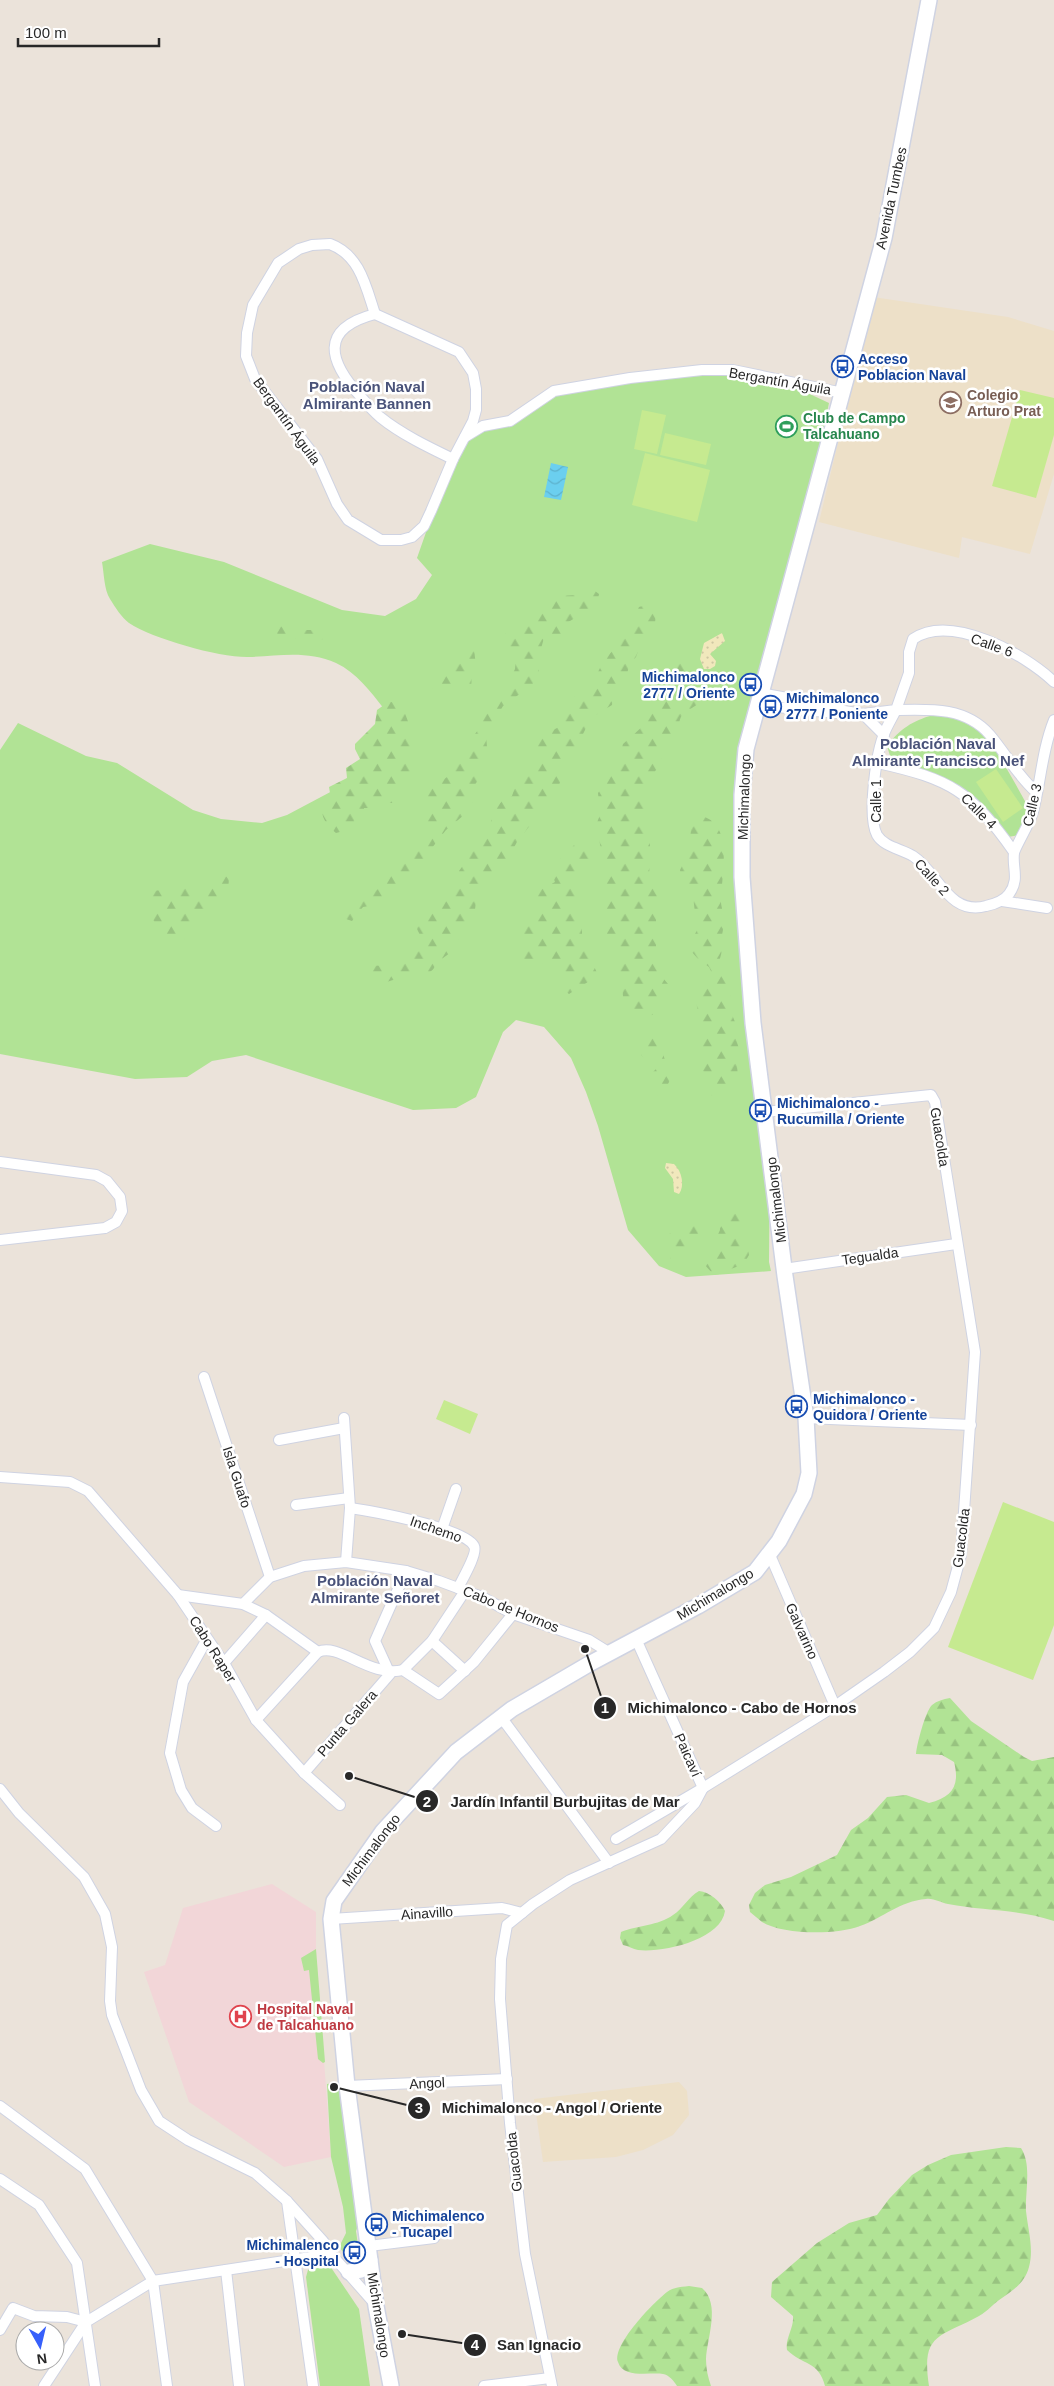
<svg xmlns="http://www.w3.org/2000/svg" width="1054" height="2386" viewBox="0 0 1054 2386" font-family="Helvetica,sans-serif">
<defs>
<pattern id="forest-firs" width="22" height="20" patternUnits="userSpaceOnUse" patternTransform="scale(1.25)"><rect width="22" height="20" fill="#b1e395"/><path d="M5 1l3.5 6h-7zM16 11l3.5 6h-7z" fill="#98c380"/></pattern>
<pattern id="sand-dots" width="8" height="8" patternUnits="userSpaceOnUse" patternTransform="scale(1.25)"><rect width="8" height="8" fill="#f1e8bc"/><path d="M2 2h.1M6 6h.1" fill="none" stroke="#cfc7a2" stroke-width="1.8" stroke-linecap="round"/></pattern>
<pattern id="water-waves" width="16" height="10" patternUnits="userSpaceOnUse" patternTransform="scale(1.25)"><rect width="16" height="10" fill="#6bcfef"/><path d="M0 5q4-4 8 0t8 0" fill="none" stroke="#5db2cd"/></pattern>
</defs>
<rect width="100%" height="100%" fill="#ebe3da"/>
<g fill="#ede0c8">
<path d="M873,297L1008,317L1054,331V474L1030,554L962,537L959,558L819,522Z"/>
<path d="M679,2082L687,2091L689,2115L673,2135L643,2150L616,2157L543,2162L534,2099Z"/>
</g>
<path fill="#f2d6d8" d="M272,1884L316,1912V1949L331,2157L284,2167L189,2102L144,1972L165,1965L183,1908Z"/>
<g fill="#b1e395">
<path d="M733,371L784,382L829,403L803,532L746,749L742,803L770,1151L769,1262L771,1271L686,1277L659,1266L628,1230L598,1126L586,1092L571,1058L544,1027L516,1020L503,1032L476,1097L456,1108L413,1110L246,1055L212,1061L187,1077L135,1079L0,1054V750L18,723L86,756L117,763L193,810L221,819L262,823L287,815L336,789L372,754L385,710C370,691 357,673 336,663C307,650 279,656 249,657C221,658 153,639 129,623C122,618 115,607 110,599C104,590 104,573 102,562L150,544L224,562L342,610L385,616L416,599L432,575L417,558L443,484L471,437L554,391Z"/>
<path d="M933,715C945,716 957,716 967,722C992,735 1014,783 1029,808V814L1019,835L1008,837C988,811 966,787 935,774C921,768 903,767 891,759L887,746C900,729 912,721 933,715Z"/>
<path d="M316,1949L325,2062L323,2063L318,2059L309,1970L304,1971L301,1958Z"/>
<path d="M336,2083L345,2096L359,2223L356,2231L360,2259L352,2263L339,2247L346,2233L343,2207L331,2157L327,2084Z"/>
<path d="M316,2263L330,2266L359,2309L370,2386H320L306,2277L308,2270Z"/>
</g>
<g fill="url(#forest-firs)">
<path d="M595,591L599,594L597,605L578,613L575,618L565,624L561,640L544,638L538,659L539,675L532,685L503,706L486,735L487,747L483,757V773L474,786L473,801L464,815L446,830L413,872L398,881L392,890L375,905L363,907L352,921L346,919L350,908L362,897L377,890L381,885L382,875C395,867 400,869 399,853C406,848 418,845 423,838C428,829 418,819 428,804L425,793L447,777L454,762L471,749L472,738L481,726L479,716L490,698L506,688L515,669L516,657L504,646L505,634L527,626L530,616L549,608L558,596L578,595Z"/>
<path d="M653,603L656,614L654,631L640,646L636,657L629,666L625,682L613,694L612,705L591,718L579,742L571,751L557,791L517,842L508,858C499,862 499,867 497,876L484,886L476,901L474,918L461,928L459,939L450,948V953L436,963C432,979 417,971 407,978C391,977 383,989 367,978L365,968C374,964 385,967 394,963C405,959 408,947 419,942L421,937L415,925L416,920L426,914L434,902L449,901L458,889L459,871L469,857L472,846L491,830V813L502,801L512,796L517,780L533,765L538,741L547,733L561,726L570,700L592,684L604,660L626,636L639,607Z"/>
<path d="M277,625L293,630H311L322,635L323,639C306,644 292,638 275,633L272,626Z"/>
<path d="M472,649H474L476,666L472,673L471,689L463,688L459,675L453,680L452,690L449,692L426,687L429,674H443L442,662H460L464,652Z"/>
<path d="M678,658L698,660L703,668L698,672L701,683L698,704C684,714 677,713 680,733L671,741V747L661,753L663,764L655,771L654,782L646,796L649,812L645,823L650,845L649,882L662,897V902L656,912V955L662,962L663,978L673,990L671,996L656,1006L657,1011L652,1015L646,1016L642,1013L630,1014C621,1004 624,993 621,980C620,975 617,970 616,965L624,956V951L607,935L603,911L606,896L600,880L604,863L596,825L600,815L598,793L608,780L610,768L620,755L623,744L643,726L649,706L670,690L672,685L673,663Z"/>
<path d="M388,702H396L403,707L415,742L416,747L409,753L411,780L402,787L391,789L390,794L396,800L395,803H380L376,808H364V816L354,817L355,828L336,833C329,827 322,820 322,810L336,800L330,793L329,787L347,778L346,768L360,759L355,749V744L375,724L377,710Z"/>
<path d="M699,816C734,820 722,873 721,898C720,904 723,911 724,917C725,924 723,929 722,935C720,947 724,949 719,961L730,990L731,1012L735,1022L736,1039L741,1055L737,1066L738,1076C730,1084 725,1096 712,1096L699,1059L703,1048L696,1000L697,987L709,978L712,973L709,967L699,960L691,951L692,940L697,930L693,896L681,876L680,870L689,852L691,829Z"/>
<path d="M584,844L588,848L592,858L588,868L579,878L573,906L576,917L582,924V940L598,975L597,980H591L569,994L565,991L568,981L558,976L554,965L524,961L518,964L514,959L513,954L525,943L526,938L520,926V921L539,914L534,902L536,892L555,882L551,871L554,861L569,856L570,850L574,845Z"/>
<path d="M214,872H222L229,879L228,890L207,905L200,925L191,929L185,939L168,941L163,938L150,914L153,904L151,893L153,891L161,890L169,894C188,874 192,899 209,887L207,876Z"/>
<path d="M655,1031L660,1034L664,1057L671,1078L668,1084L671,1095L662,1101L657,1099V1088L650,1078L652,1073L660,1065L657,1060L645,1059L641,1055L643,1049L640,1038L647,1032Z"/>
<path d="M729,1210C736,1212 747,1222 742,1230C741,1233 738,1235 737,1237L748,1249L749,1255L743,1265C732,1267 725,1274 714,1275L703,1263L708,1257L719,1252L715,1241L720,1230L719,1221L725,1217Z"/>
<path d="M687,1215L696,1220L699,1237L697,1242L686,1246L685,1253L678,1260H671L667,1239L669,1234L685,1230Z"/>
<path d="M950,1698L971,1721L1024,1757L1032,1761L1054,1757V1921C1019,1909 984,1911 948,1904C941,1903 934,1898 926,1899C900,1901 883,1918 860,1926C837,1935 783,1935 762,1922C758,1919 754,1915 750,1912L749,1905L755,1893L765,1885L791,1877L837,1855L851,1830L868,1818L887,1797L906,1795L929,1803C953,1797 960,1785 954,1762L942,1755L916,1754C917,1744 925,1712 932,1705C937,1701 943,1699 950,1698Z"/>
<path d="M699,1891C710,1892 721,1902 725,1911C721,1940 662,1953 638,1950C633,1949 628,1946 623,1945L620,1938L621,1932C638,1925 658,1926 673,1915C683,1909 688,1897 699,1891Z"/>
<path d="M1006,2147L1021,2148C1032,2165 1025,2191 1026,2211C1028,2230 1034,2249 1029,2267C1025,2282 1015,2289 1002,2298C994,2303 988,2311 979,2316C939,2338 921,2333 929,2386H825C819,2361 802,2365 787,2350C785,2338 794,2329 793,2316L771,2297L772,2282L817,2243L849,2223L877,2215L889,2199L912,2175L928,2165L951,2155Z"/>
<path d="M689,2286L702,2288C721,2304 707,2338 706,2359C706,2369 708,2377 711,2386H677C674,2381 669,2375 663,2374C650,2372 623,2379 618,2362C612,2345 654,2302 667,2292C674,2287 681,2287 689,2286Z"/>
</g>
<g fill="url(#sand-dots)">
<path d="M722,633L725,641L710,654L716,661L715,666L710,669H704L700,659L704,643Z"/>
<path d="M666,1163L674,1164C682,1171 685,1186 679,1194L674,1192L673,1179L665,1168Z"/>
</g>
<g fill="#c6ea90">
<path d="M1020,390L1054,398V435L1036,498L992,486Z"/>
<path d="M642,410L666,415L657,454L634,449Z"/>
<path d="M665,433L711,444L706,465L660,455Z"/>
<path d="M645,453L710,470L697,522L632,505Z"/>
<path d="M996,769L1023,808L1003,822L976,782Z"/>
<path d="M444,1400L478,1414L470,1434L436,1419Z"/>
<path d="M1003,1502L1054,1522V1625L1033,1680L948,1647Z"/>
</g>
<path fill="url(#water-waves)" d="M551,463L568,467L561,500L544,497Z"/>
<g fill="none" stroke-linecap="round" stroke-linejoin="round">
<defs>
<g id="minor">
<path d="M330,244C360,255 366,287 375,314L459,352L473,373L476,389V410L473,421L453,459L431,511L424,526L412,537L401,540H381L348,520L337,504L317,459L255,379L246,356L247,333L253,305L278,263L299,249L312,245Z"/>
<path d="M375,314C318,329 329,362 361,397C367,404 373,411 380,417C401,434 428,447 453,459"/>
<path d="M465,437L483,426L510,421L554,391L630,378L702,370H733L843,393"/>
<path d="M760,693L837,707L841,709"/>
<path d="M757,705L835,713L844,711L863,714L896,710L909,673V652L913,639C951,613 1025,654 1054,682"/>
<path d="M863,714L884,735"/>
<path d="M878,763C950,779 971,791 1014,852"/>
<path d="M1036,792C1017,775 1006,754 990,735C966,707 930,709 896,710C892,718 887,726 884,734C876,754 867,816 877,835C884,847 902,849 913,856C938,872 948,916 986,906C995,904 1004,901 1009,894C1020,879 1012,868 1014,853C1015,847 1030,823 1033,812C1041,781 1042,750 1054,720"/>
<path d="M1002,901L1047,908"/>
<path d="M0,1162L96,1175L107,1181L120,1197L122,1211L116,1222L105,1228L0,1240"/>
<path d="M784,1269L956,1244"/>
<path d="M204,1377L270,1577"/>
<path d="M344,1418L350,1508L346,1562"/>
<path d="M806,1418L971,1425"/>
<path d="M279,1440L344,1428"/>
<path d="M0,1477L70,1482L88,1491L178,1595L224,1663L256,1720L304,1773L340,1805"/>
<path d="M296,1505L349,1498"/>
<path d="M350,1508C371,1511 465,1528 474,1546C478,1553 462,1580 458,1588"/>
<path d="M442,1529L456,1489"/>
<path d="M770,1555L835,1706"/>
<path d="M178,1595L243,1604L266,1615L318,1652"/>
<path d="M243,1604L270,1577L304,1566L346,1562L406,1571L439,1581L482,1597L513,1614L589,1640L610,1653"/>
<path d="M207,1639L183,1682L170,1753L181,1790L192,1808L216,1826"/>
<path d="M432,1641L465,1671"/>
<path d="M224,1663L266,1615"/>
<path d="M403,1670L432,1641L465,1591"/>
<path d="M501,1717L609,1863"/>
<path d="M256,1720L318,1652C339,1642 370,1678 403,1670L439,1694L474,1662L513,1614"/>
<path d="M304,1773L390,1674L375,1641L406,1571"/>
<path d="M0,1789L19,1813L84,1877L105,1914L112,1947L110,2001L112,2015L141,2090L159,2121L188,2140L255,2173L287,2201L323,2241L331,2254L375,2304"/>
<path d="M616,1839L703,1788L835,1706L884,1672L910,1652L934,1628L951,1592L961,1555L975,1352L935,1102L931,1095L765,1112"/>
<path d="M331,1919L502,1908L522,1913"/>
<path d="M347,2086L507,2079"/>
<path d="M0,2106L85,2169L153,2281L167,2386"/>
<path d="M0,2179L39,2205L77,2263L95,2386"/>
<path d="M287,2201L313,2386"/>
<path d="M369,2246L434,2238"/>
<path d="M226,2270L239,2386"/>
<path d="M0,2330L13,2308L34,2316L67,2317L86,2322"/>
<path d="M44,2386L86,2322L153,2281L331,2254"/>
<path d="M484,2386L550,2378"/>
<path d="M552,2386L525,2254L510,2123L500,1999L501,1959L507,1925L533,1904L570,1880L661,1839L695,1803L703,1788L636,1639"/>
</g>
<g id="secondary">
<path d="M349,2272L361,2270L370,2260"/>
<path d="M391,2386L376,2306L347,2086L331,1919L334,1901L383,1831L456,1752L512,1709L589,1664L698,1606L755,1572L779,1541L804,1494L809,1473L806,1418L785,1276L753,1023L742,877V795L746,749L884,238L929,0"/>
</g>
</defs>
<use href="#minor" stroke="#cfd3e2" stroke-width="12"/>
<use href="#secondary" stroke="#cfd3e2" stroke-width="18"/>
<use href="#minor" stroke="#fff" stroke-width="10"/>
<use href="#secondary" stroke="#fff" stroke-width="15"/>
</g>
<defs>
<symbol id="bus-ring" viewBox="-11 -11 22 22"><circle r="9.5" fill="#fff" stroke="#1a4fb4" stroke-width="1.5"/><path d="M-5-6H5V4H4V6H2V4H-2V6H-4V4H-5ZM-3.5-4V0h7V-4ZM-3.5 1.2v1.5H-2V1.2ZM2 1.2v1.5H3.5V1.2Z" fill="#1a4fb4"/></symbol>
<symbol id="school-ring" viewBox="-11 -11 22 22"><circle r="9.5" fill="#fff" stroke="#8d6e63" stroke-width="1.5"/><path d="M0-5L7-2L0 1L-7-2ZM-4 1L0 2.5L4 1V4Q0 6-4 4Z" fill="#8d6e63"/></symbol>
<symbol id="stadium-ring" viewBox="-11 -11 22 22"><circle r="9.5" fill="#fff" stroke="#2e9e5b" stroke-width="1.5"/><path d="M0-5a6.5 5 0 1 0 0 10a6.5 5 0 1 0 0-10ZM-3.5-1.8h7v3.6h-7Z" fill="#2e9e5b"/></symbol>
<symbol id="hospital-ring" viewBox="-11 -11 22 22"><circle r="9.5" fill="#fff" stroke="#e0444e" stroke-width="1.5"/><path d="M-5-5h3v3.5h4V-5h3V5h-3V1.5h-4V5h-3Z" fill="#e0444e"/></symbol>
</defs>
<g fill-rule="evenodd">
<use href="#bus-ring" x="830" y="354" width="25" height="25"/>
<use href="#school-ring" x="938" y="390" width="25" height="25"/>
<use href="#stadium-ring" x="774" y="414" width="25" height="25"/>
<use href="#bus-ring" x="738" y="672" width="25" height="25"/>
<use href="#bus-ring" x="758" y="694" width="25" height="25"/>
<use href="#bus-ring" x="748" y="1098" width="25" height="25"/>
<use href="#bus-ring" x="784" y="1394" width="25" height="25"/>
<use href="#hospital-ring" x="228" y="2004" width="25" height="25"/>
<use href="#bus-ring" x="364" y="2212" width="25" height="25"/>
<use href="#bus-ring" x="342" y="2240" width="25" height="25"/>
</g>
<g text-anchor="middle" dominant-baseline="central" stroke-width="5" stroke-linejoin="round" paint-order="stroke">
<g font-size="14" fill="#282828" stroke="#fff">
<text transform="translate(891 198) rotate(-78)">Avenida Tumbes</text>
<text transform="translate(780 381) rotate(10)">Bergantín Águila</text>
<text transform="translate(287 421) rotate(54)">Bergantín Águila</text>
<text transform="translate(992 645) rotate(20)">Calle 6</text>
<text transform="translate(744 797) rotate(-88)">Michimalongo</text>
<text transform="translate(876 801) rotate(-90)">Calle 1</text>
<text transform="translate(1032 805) rotate(-77)">Calle 3</text>
<text transform="translate(979 811) rotate(45)">Calle 4</text>
<text transform="translate(932 877) rotate(48)">Calle 2</text>
<text transform="translate(940 1137) rotate(81)">Guacolda</text>
<text transform="translate(776 1200) rotate(-97)">Michimalongo</text>
<text transform="translate(870 1256) rotate(-8)">Tegualda</text>
<text transform="translate(237 1477) rotate(72)">Isla Guafo</text>
<text transform="translate(436 1529) rotate(19)">Inchemo</text>
<text transform="translate(961 1538) rotate(-83)">Guacolda</text>
<text transform="translate(715 1594) rotate(-31)">Michimalongo</text>
<text transform="translate(511 1609) rotate(22)">Cabo de Hornos</text>
<text transform="translate(802 1631) rotate(66)">Galvarino</text>
<text transform="translate(213 1649) rotate(58)">Cabo Raper</text>
<text transform="translate(347 1723) rotate(-49)">Punta Galera</text>
<text transform="translate(688 1755) rotate(66)">Paicaví</text>
<text transform="translate(371 1850) rotate(-53)">Michimalongo</text>
<text transform="translate(427 1913) rotate(-4)">Ainavillo</text>
<text transform="translate(427 2083) rotate(-3)">Angol</text>
<text transform="translate(514 2162) rotate(-96)">Guacolda</text>
<text transform="translate(379 2315) rotate(81)">Michimalongo</text>
</g>
<g font-size="14" font-weight="bold" fill="#164399" stroke="#fff" text-anchor="start">
<text x="858" y="359">Acceso<tspan x="858" dy="16">Poblacion Naval</tspan></text>
<text x="735" y="677" text-anchor="end">Michimalonco<tspan x="735" dy="16">2777 / Oriente</tspan></text>
<text x="786" y="698">Michimalonco<tspan x="786" dy="16">2777 / Poniente</tspan></text>
<text x="777" y="1103">Michimalonco -<tspan x="777" dy="16">Rucumilla / Oriente</tspan></text>
<text x="813" y="1399">Michimalonco -<tspan x="813" dy="16">Quidora / Oriente</tspan></text>
<text x="392" y="2216">Michimalenco<tspan x="392" dy="16">- Tucapel</tspan></text>
<text x="339" y="2245" text-anchor="end">Michimalenco<tspan x="339" dy="16">- Hospital</tspan></text>
</g>
<g font-size="14" font-weight="bold" fill="#785e54" stroke="#fff" text-anchor="start">
<text x="967" y="395">Colegio<tspan x="967" dy="16">Arturo Prat</tspan></text>
</g>
<g font-size="14" font-weight="bold" fill="#27864d" stroke="#fff" text-anchor="start">
<text x="803" y="418">Club de Campo<tspan x="803" dy="16">Talcahuano</tspan></text>
</g>
<g font-size="14" font-weight="bold" fill="#be3a42" stroke="#fff" text-anchor="start">
<text x="257" y="2009">Hospital Naval<tspan x="257" dy="16">de Talcahuano</tspan></text>
</g>
<g font-size="15" font-weight="bold" fill="#495279" stroke="#fff">
<text x="367" y="386">Población Naval<tspan x="367" dy="17">Almirante Bannen</tspan></text>
<text x="938" y="743">Población Naval<tspan x="938" dy="17">Almirante Francisco Nef</tspan></text>
<text x="375" y="1580">Población Naval<tspan x="375" dy="17">Almirante Señoret</tspan></text>
</g>
</g>
<path fill="none" stroke="#282828" stroke-width="2" d="M585 1649L605 1708M349 1776L427 1801M334 2087L419 2108M402 2334L475 2345"/>
<g fill="#282828" stroke="#fff" stroke-width="2">
<circle cx="585" cy="1649" r="5"/>
<circle cx="349" cy="1776" r="5"/>
<circle cx="334" cy="2087" r="5"/>
<circle cx="402" cy="2334" r="5"/>
<circle cx="605" cy="1708" r="12"/>
<circle cx="427" cy="1801" r="12"/>
<circle cx="419" cy="2108" r="12"/>
<circle cx="475" cy="2345" r="12"/>
</g>
<g font-size="15" text-anchor="middle" font-weight="bold" fill="#fff">
<text x="605" y="1713">1</text>
<text x="427" y="1807">2</text>
<text x="419" y="2113">3</text>
<text x="475" y="2350">4</text>
</g>
<g font-size="15" text-anchor="middle" font-weight="bold" fill="#282828" stroke="#fff" stroke-width="5" stroke-linejoin="round" paint-order="stroke">
<text x="742" y="1713">Michimalonco - Cabo de Hornos</text>
<text x="565" y="1807">Jardín Infantil Burbujitas de Mar</text>
<text x="552" y="2113">Michimalonco - Angol / Oriente</text>
<text x="539" y="2350">San Ignacio</text>
</g>
<g transform="translate(40 2346) rotate(172)"><circle r="24" fill="#ffffff" stroke="#a9a9a9"/>
<path d="M0-4L9 19L0 12L-9 19Z" fill="#3760fb"/>
<text y="-8" font-size="14" font-weight="bold" text-anchor="middle" fill="#282828">N</text>
</g>
<path d="M18 38v8h141v-8" fill="none" stroke="#282828" stroke-width="2.5"/>
<text x="25" y="38" font-size="15" fill="#282828" stroke="#ffffff" stroke-width="4" paint-order="stroke">100 m</text>
</svg>
